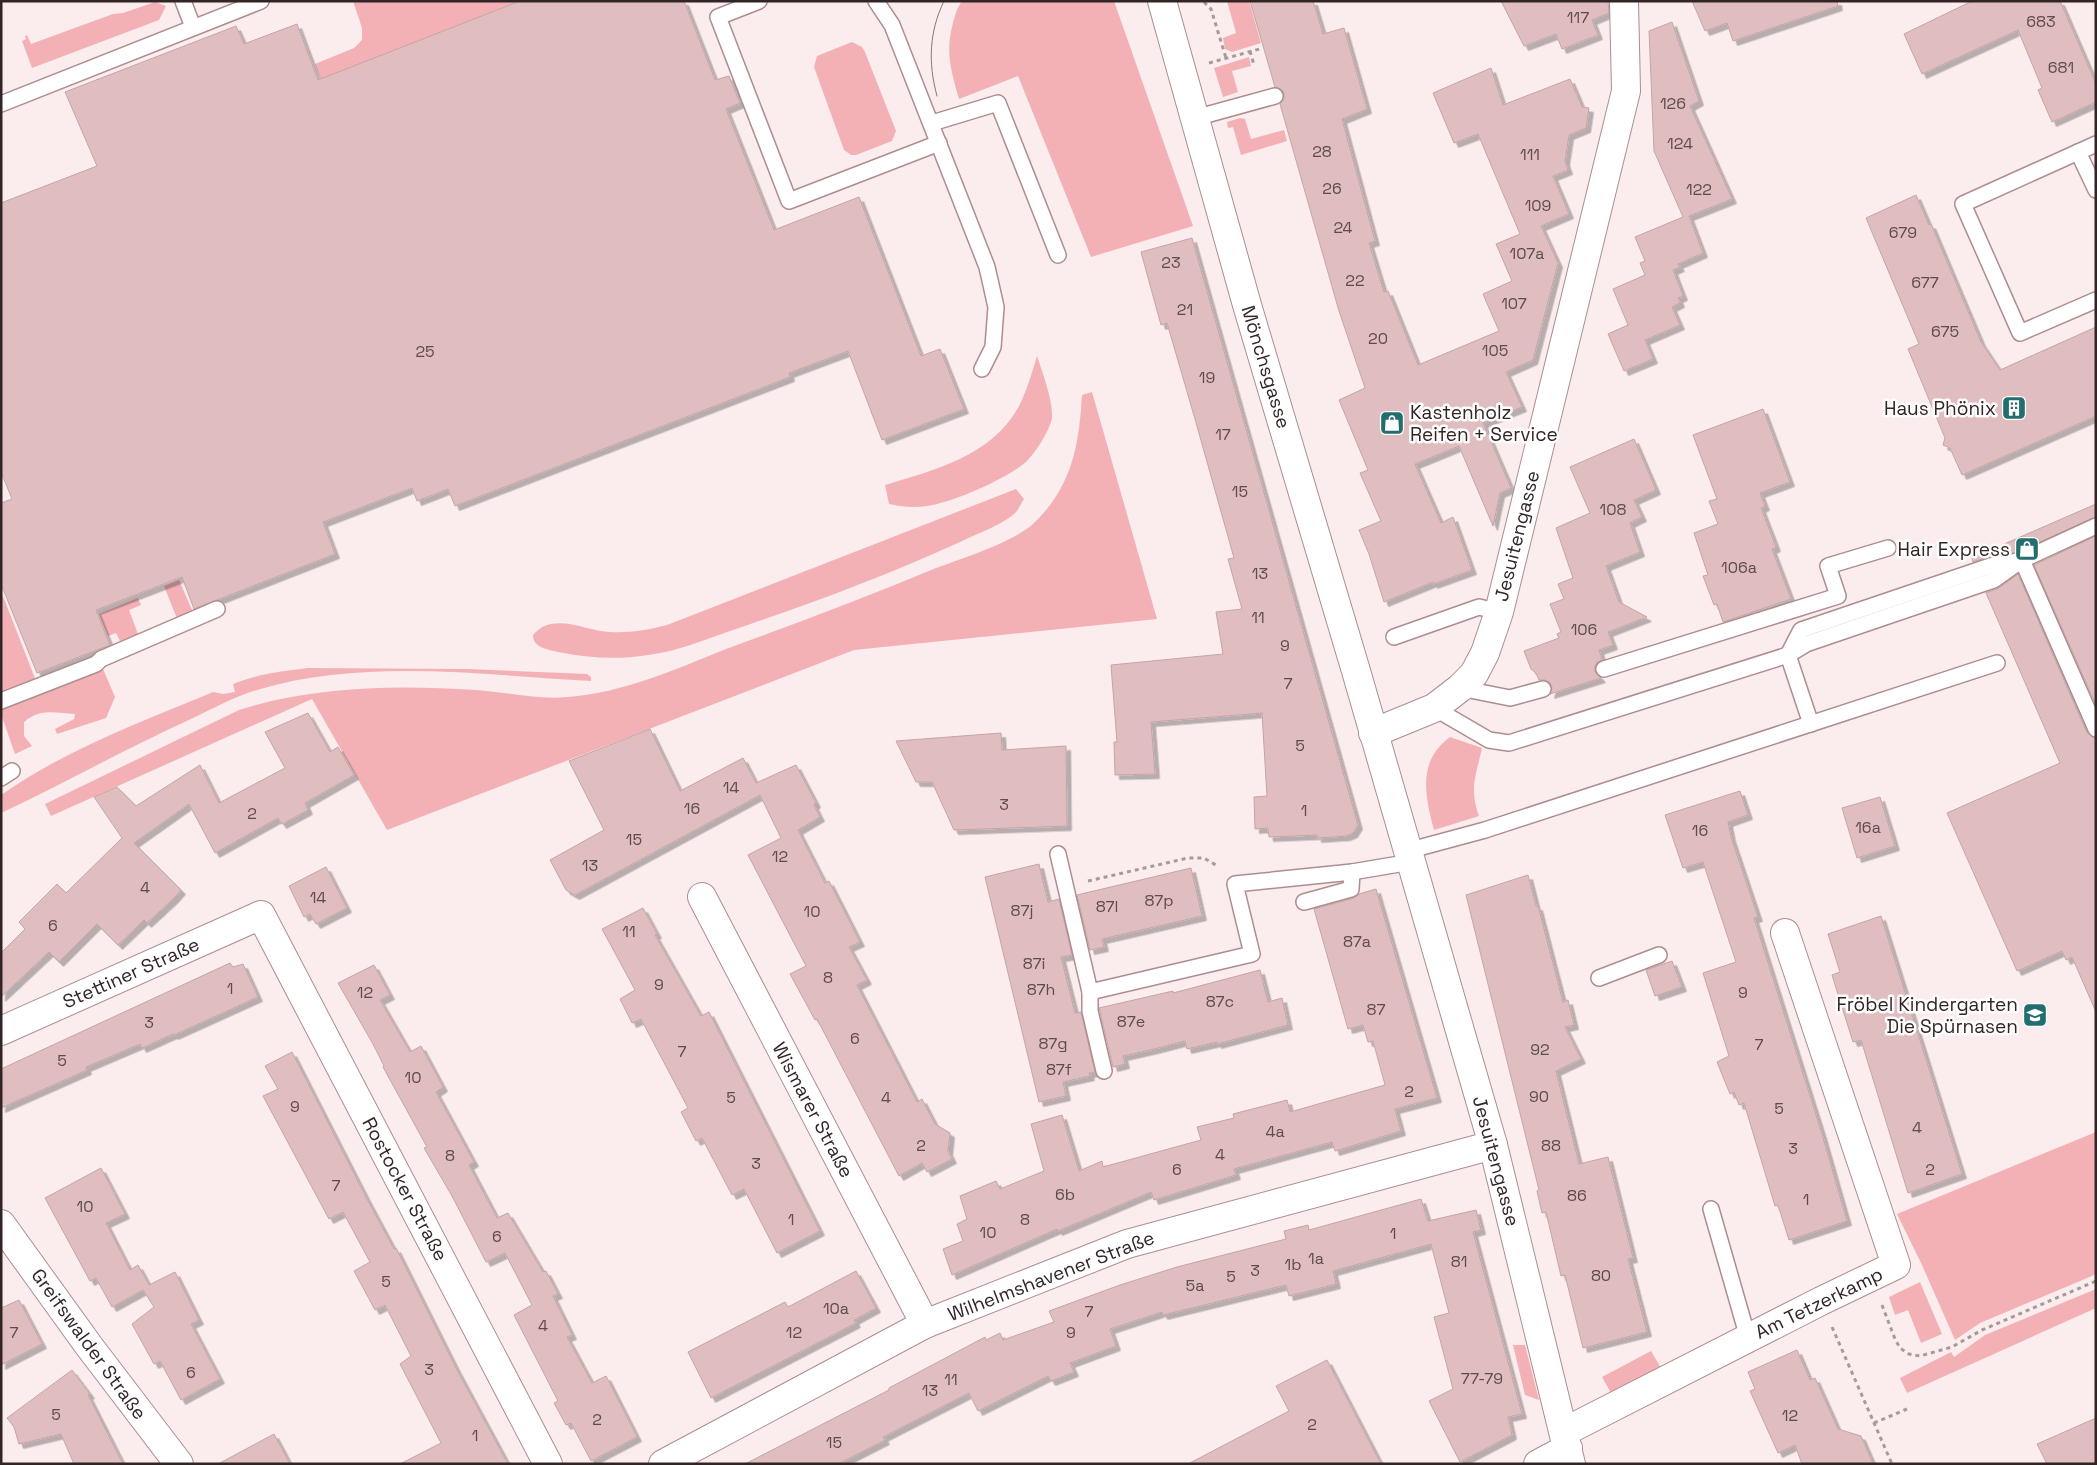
<svg xmlns="http://www.w3.org/2000/svg" width="2097" height="1465" viewBox="0 0 2097 1465" font-family="'Space Grotesk',sans-serif">
<defs>
<filter id="shadow"><feDropShadow dx="4.5" dy="4.5" stdDeviation="0" flood-color="#0004"/></filter>
</defs>
<rect width="100%" height="100%" fill="#fbeced"/>
<g fill="#f3b1b6">
<path d="M353,1H520L321,79L315,64L354,48L362,40V28Z"/>
<path d="M962,1H1114L1193,226L1091,257L1018,76L959,99C951,70 945,52 953,23C955,15 957,8 962,1Z"/>
<path d="M1227,1H1249L1261,43L1232,52L1225,49L1223,38L1236,33Z"/>
<path d="M155,2L166,6L159,20L32,68L22,41L26,39L25,36L27,35L31,44L113,14L123,13Z"/>
<path d="M852,42L862,47L865,52L896,131L892,141L856,155H851L844,150L814,67L817,56Z"/>
<path d="M1249,57L1251,66L1232,71L1238,92L1223,97L1214,68Z"/>
<path d="M1240,118L1245,119L1251,139L1284,130L1287,141L1241,155L1233,127L1228,128L1227,122Z"/>
<path d="M1037,356C1042,371 1056,408 1051,422C1046,436 1037,450 1027,461C1009,478 952,503 927,506C914,508 902,507 889,504L885,485C935,470 992,456 1019,406C1027,390 1032,373 1037,356Z"/>
<path d="M1092,392L1157,619L854,650L387,830L312,699L51,816L45,804L239,710C315,686 396,685 476,690C506,692 537,700 568,697C623,693 676,669 726,649C797,623 867,597 936,568C963,558 1013,542 1033,524C1072,487 1079,446 1082,395Z"/>
<path d="M1016,489L1024,499C1021,503 1018,511 1014,514C1002,525 974,535 960,542C891,574 817,601 745,626C713,636 681,651 648,655C617,660 588,658 558,652C547,649 533,648 533,635C553,611 585,631 610,632C630,633 648,630 667,625Z"/>
<path d="M179,580L192,610L198,608L200,612L178,621L164,586Z"/>
<path d="M1,591L36,681L1,693Z"/>
<path d="M138,598L141,605L129,610L138,634L120,641L116,633L108,636L99,614Z"/>
<path d="M308,668L467,669L587,674L591,677V681C480,675 365,658 257,690C234,697 212,709 191,719C127,748 65,783 1,813V795C65,750 141,722 213,692L223,694L235,692L233,684C261,673 279,672 308,668Z"/>
<path d="M103,669L115,697L106,718L57,734L55,729L74,719L75,714C55,713 40,708 24,722V736L32,746L15,754L1,714V709Z"/>
<path d="M1450,737L1482,748C1476,776 1469,788 1479,816L1434,830C1425,796 1417,761 1450,737Z"/>
<path d="M2096,1132V1273L2092,1276L1980,1323L1955,1340L1922,1265L1897,1214Z"/>
<path d="M1920,1282L1942,1334L1921,1343L1908,1310L1895,1315L1889,1297Z"/>
<path d="M2096,1289V1308L1907,1393L1900,1378L1951,1352L1954,1357L1985,1335Z"/>
<path d="M1513,1345H1525L1539,1400L1525,1395Z"/>
<path d="M1651,1351L1661,1368L1611,1393L1602,1377Z"/>
</g>
<g fill="#e0bec0" stroke="#c5a4a5" filter="url(#shadow)">
<path d="M520,1H684L715,80L729,76L740,103L726,109L774,230L859,197L921,356L940,349L964,409L882,440L848,351L789,373L790,377L455,506L448,489L417,501L412,488L323,522L335,554L194,609L182,577L96,610L110,645L37,673L1,584V503L12,499L1,472V203L97,166L65,92L236,26L244,44L297,24L318,80Z"/>
<path d="M1250,1H1313L1323,34L1344,28L1367,109L1342,119L1375,241L1369,243L1384,292L1388,291L1418,365L1499,331L1483,294L1512,281L1496,244L1520,234L1478,134L1454,143L1433,93L1491,68L1503,105L1570,79L1582,107L1589,108L1586,128L1569,135L1565,161L1568,170L1553,176L1569,214L1541,226L1558,263L1533,360L1506,372L1522,407L1483,423L1511,488L1500,493L1493,526L1459,446L1415,464L1441,523L1453,517L1472,570L1433,584V582L1384,602L1369,554L1359,530L1381,521L1360,473L1368,470L1339,400L1365,388L1339,311L1280,104L1284,99V93L1281,89L1275,87Z"/>
<path d="M1501,1H1608L1609,13L1592,20L1598,35L1562,49L1556,34L1524,46Z"/>
<path d="M1692,1H1837L1838,6L1733,41L1727,23L1705,31Z"/>
<path d="M1972,1H2060L2096,84V102L2052,122L2038,90L2042,88L2018,30L1922,74L1904,34Z"/>
<path d="M1672,22L1699,101L1690,106L1732,199L1689,216L1703,253L1678,264L1680,267L1673,270L1683,296L1678,298L1680,303L1672,307L1680,325L1645,340L1653,359L1624,371L1608,334L1628,325L1613,289L1645,275L1640,263L1645,261L1635,237L1683,217L1654,151L1649,31Z"/>
<path d="M1916,195L1929,225L1931,224L1981,342L2000,370L2096,327V416L1962,475L1950,448L1943,445L1945,438L1908,349L1919,344L1866,218Z"/>
<path d="M1192,238L1358,825L1353,833L1346,836L1317,838V835L1269,837L1268,828L1255,829L1254,797L1267,796L1262,713L1151,722L1155,774L1115,775L1114,742H1117L1111,665L1223,654L1216,612L1242,609L1228,559L1234,558L1195,419L1167,323L1161,325L1141,252Z"/>
<path d="M1763,409L1790,482L1760,493L1765,506L1761,508L1776,547L1772,549L1791,599L1723,622L1717,604L1714,605L1703,576L1708,575L1694,533L1718,524L1709,501L1717,499L1693,435Z"/>
<path d="M1634,439L1656,490L1634,500L1642,517L1630,523L1640,552L1606,566L1619,602L1647,617L1608,632L1613,645L1599,650L1602,660L1597,662L1595,667V672L1601,678L1550,694L1552,687L1550,683L1545,680H1539L1536,673L1531,669L1524,651L1559,638L1557,634L1561,632L1550,604L1564,599L1558,584L1573,578L1556,528L1590,513L1570,467Z"/>
<path d="M2096,504V517L2018,552L1988,557L1973,562L1972,558Z"/>
<path d="M2096,536V705L2034,565Z"/>
<path d="M2018,574L2087,733L2096,738V1012L2072,957L2066,960L2062,951L2017,971L1947,813L2060,763L1986,593L1999,588Z"/>
<path d="M308,713L330,752L338,747L354,775L305,803L308,810L282,824L278,818L215,853L189,804L134,843L181,890L174,898L147,923L144,920L118,945L97,924L59,962L49,952L1,997V953L25,929L19,922L57,884L66,893L122,838L94,797L117,787L136,806L200,765L219,803L285,768L265,732Z"/>
<path d="M650,729L680,791L743,758L756,783L796,765L816,803L814,805L820,817L798,830L825,883L829,881L860,942L849,947L867,980L857,985L917,1102L922,1099L935,1124L950,1133L948,1151L952,1159L927,1172L922,1163L899,1176L817,1019L815,1020L790,974L806,966L748,855L781,838L760,795L575,895L566,890L550,860L604,830L569,761Z"/>
<path d="M1001,733L1002,750L1066,746L1067,826L954,830L932,782H916L896,741Z"/>
<path d="M1740,791L1748,815L1728,822L1731,837L1758,917L1754,918L1822,1134L1847,1221L1789,1240L1778,1205L1775,1206L1744,1103L1739,1105L1734,1092L1730,1094L1717,1062L1729,1056L1703,973L1736,962L1703,862L1683,868L1665,815Z"/>
<path d="M1880,797L1895,846L1857,858L1842,808Z"/>
<path d="M1039,864L1048,902L1059,899L1072,955L1061,957L1075,1013L1081,1012L1095,1072L1089,1073L1090,1076L1063,1082L1066,1096L1039,1102L985,877Z"/>
<path d="M326,867L347,908L316,924L310,914L304,917L289,886Z"/>
<path d="M1191,868L1202,916L1102,939L1104,947L1090,950L1077,895Z"/>
<path d="M1528,875L1536,906H1538L1563,1002L1568,1000L1574,1025L1565,1027L1581,1059L1556,1071L1579,1164L1608,1157L1633,1258L1628,1259L1647,1332L1583,1348L1565,1275L1561,1276L1546,1212L1542,1213L1537,1191L1539,1190L1466,895Z"/>
<path d="M1376,889L1437,1098L1395,1109L1401,1131L1335,1151L1332,1142L1234,1169L1236,1175L1154,1200L1151,1192L1058,1231L1057,1229L952,1275L943,1249L963,1241L957,1224L967,1219L960,1196L996,1181L1000,1189L1044,1171L1031,1124L1062,1115L1079,1171L1102,1161L1103,1167L1201,1140L1197,1127L1234,1118L1233,1114L1287,1100L1290,1112L1385,1085L1373,1041L1368,1042L1363,1025L1348,1029L1314,909L1354,898L1359,894Z"/>
<path d="M643,908L657,934L655,935L701,1016L709,1012L820,1231L777,1253L744,1189L732,1195L702,1138L696,1141L681,1112L688,1108L641,1019L632,1023L620,999L635,990L602,929Z"/>
<path d="M1881,916L1962,1174L1908,1193L1861,1040L1853,1042L1832,975L1840,972L1828,934Z"/>
<path d="M1672,961L1682,987L1655,996L1646,970Z"/>
<path d="M230,963L233,967L243,964L258,997L174,1035L173,1034L142,1048L140,1044L86,1067L87,1070L1,1108V1069Z"/>
<path d="M374,965L390,995L380,1000L410,1052L421,1046L443,1087L436,1092L474,1162L469,1165L497,1218L508,1213L543,1272L546,1271L558,1294L553,1296L572,1335L567,1337L592,1383L606,1376L635,1433L637,1437L591,1461L571,1423L566,1425L554,1403L558,1401L514,1315L532,1305L505,1253L486,1262L452,1196L424,1148L427,1147L383,1067L384,1066L373,1044L338,983Z"/>
<path d="M1260,970L1268,1002L1282,998L1288,1025L1217,1044V1042L1187,1049L1185,1041L1154,1049L1123,1056L1125,1064L1113,1067L1099,1008L1173,991V993Z"/>
<path d="M292,1052L367,1199L394,1249L396,1248L456,1368L508,1464H400L441,1443L400,1364L411,1356L385,1305L375,1310L354,1271L370,1262L343,1212L329,1219L263,1096L278,1089L265,1066Z"/>
<path d="M101,1168L125,1214L106,1223L130,1270L138,1265L149,1285L175,1272L199,1320L191,1324L220,1379L181,1400L160,1361L154,1364L132,1324L154,1307L143,1290L112,1307L96,1278L90,1281L45,1198Z"/>
<path d="M1421,1199L1428,1221L1476,1210L1481,1230L1473,1232L1522,1414L1508,1417L1512,1435L1460,1462L1429,1401L1453,1389L1434,1317L1449,1313L1431,1244L1333,1271L1336,1284L1289,1296L1286,1285L1163,1315L1162,1312L1110,1329L1116,1346L1070,1363L1074,1372L1051,1381L1048,1376L978,1411L969,1393L883,1437L885,1440L838,1464H745L889,1390V1388L985,1337L986,1340L1000,1333L1003,1340L1054,1322L1049,1311L1120,1285L1177,1267L1286,1239L1284,1231L1308,1225L1309,1230Z"/>
<path d="M856,1271L876,1308L854,1320L856,1323L711,1398L688,1352L785,1302L788,1307Z"/>
<path d="M19,1300L42,1344L1,1365V1308Z"/>
<path d="M1797,1350L1810,1380L1815,1378L1838,1429L1861,1436L1873,1464H1802L1795,1445L1778,1453L1750,1391L1755,1389L1748,1372Z"/>
<path d="M1327,1360L1381,1464H1188L1289,1411L1276,1386Z"/>
<path d="M72,1370L90,1394L88,1395L123,1464H74L61,1434L19,1444L14,1427L7,1418Z"/>
<path d="M2096,1418V1464H2047L2037,1444Z"/>
<path d="M274,1434L290,1464H218Z"/>
</g>
<g fill="none" stroke-linecap="round" stroke-linejoin="round">
<defs>
<g id="lane">
<path d="M183,1L193,27"/>
<path d="M759,1L718,17L789,201L939,143"/>
<path d="M876,1L892,25L987,267L996,307L993,347L982,369"/>
<path d="M1,104L261,1"/>
<path d="M1195,118L1275,96"/>
<path d="M932,123L998,103L1058,255"/>
<path d="M2096,144L1963,204L2020,333L2096,300"/>
<path d="M2078,152L2096,190"/>
<path d="M2022,560L2096,729"/>
<path d="M1394,637L1479,607L1499,612"/>
<path d="M1604,669L1838,596L1828,566L1888,548"/>
<path d="M1460,688L1510,698L1543,689"/>
<path d="M1,701L96,664L101,659L217,609"/>
<path d="M1434,708L1489,740L1509,743L1788,655L1806,644L1994,580L2022,560L2096,526"/>
<path d="M1811,724L1788,655L1801,630L1990,566L2018,561"/>
<path d="M1,778L12,771"/>
<path d="M1407,851L1485,830L1997,663"/>
<path d="M1058,854L1090,992L1252,954L1235,884L1352,872L1411,862"/>
<path d="M1304,902L1351,889L1352,872"/>
<path d="M1599,978L1659,955"/>
<path d="M1090,992V1011L1104,1071"/>
<path d="M1711,1209L1748,1338"/>
</g>
<g id="street">
<path d="M1162,1L1247,305L1356,671L1493,1145L1571,1464"/>
<path d="M1373,733L1434,708L1460,688L1474,674L1485,653L1499,612L1626,91L1624,1"/>
<path d="M702,897L925,1324"/>
<path d="M1,1031L261,915L548,1464"/>
<path d="M1,1224L89,1346L179,1464"/>
<path d="M1564,1432L1821,1301L1896,1265L1785,933"/>
<path d="M663,1464L925,1324L1127,1244L1493,1145"/>
<path d="M1538,1464L1568,1448"/>
</g>
</defs>
<use href="#lane" stroke="#ae8d8f" stroke-width="18"/>
<use href="#street" stroke="#ae8d8f" stroke-width="30"/>
<g stroke="#a89a9b" stroke-width="3" stroke-dasharray="4 4" stroke-linecap="butt">
<path d="M1204,2L1211,9L1226,58"/>
<path d="M1250,51L1254,65"/>
<path d="M1209,63L1263,48"/>
<path d="M1088,881L1188,858H1204L1219,867"/>
<path d="M1882,1305L1895,1339L1900,1348L1909,1354L1920,1356L1952,1347L1982,1330L2096,1281"/>
<path d="M1832,1327L1892,1464"/>
<path d="M1874,1423L1907,1409"/>
</g>
<use href="#lane" stroke="#fff" stroke-width="15"/>
<use href="#street" stroke="#fff" stroke-width="28"/>
<path stroke="#857879" stroke-width="1" d="M937,96C928,63 929,32 944,1"/>
</g>
<defs>
<symbol id="building-square" viewBox="-11 -11 22 22"><rect x="-9" y="-9" width="18" height="18" rx="4" fill="#226d6d" stroke="#fefefe"/><path d="M-4-6H4V6H1V3H-1V6H-4ZM-2.5-4.3h1.7v1.8h-1.7ZM.8-4.3h1.7v1.8H.8ZM-2.5-1h1.7V.8h-1.7ZM.8-1h1.7V.8H.8Z" fill="#fff"/></symbol>
<symbol id="shop-square" viewBox="-11 -11 22 22"><rect x="-9" y="-9" width="18" height="18" rx="4" fill="#226d6d" stroke="#fefefe"/><path d="M-5-2.5h2.3a2.7 3.5 0 0 1 5.4 0H5L5.5 6h-11ZM-1.5-2.5h3a1.5 2.3 0 0 0-3 0Z" fill="#fff"/></symbol>
<symbol id="school-square" viewBox="-11 -11 22 22"><rect x="-9" y="-9" width="18" height="18" rx="4" fill="#226d6d" stroke="#fefefe"/><path d="M0-5L7-2L0 1L-7-2ZM-4 1L0 2.5L4 1V4Q0 6-4 4Z" fill="#fff"/></symbol>
</defs>
<g fill-rule="evenodd">
<use href="#building-square" x="2000" y="394" width="28" height="28"/>
<use href="#shop-square" x="1378" y="409" width="28" height="28"/>
<use href="#shop-square" x="2013" y="535" width="28" height="28"/>
<use href="#school-square" x="2021" y="1001" width="28" height="28"/>
</g>
<g text-anchor="middle" dominant-baseline="central" stroke-width="5" stroke-linejoin="round" paint-order="stroke">
<g font-size="16" fill="#5e4b4c">
<text x="1578" y="17">117</text>
<text x="2041" y="21">683</text>
<text x="2061" y="67">681</text>
<text x="1673" y="103">126</text>
<text x="1680" y="143">124</text>
<text x="1322" y="151">28</text>
<text x="1530" y="154">111</text>
<text x="1332" y="188">26</text>
<text x="1699" y="189">122</text>
<text x="1538" y="205">109</text>
<text x="1343" y="227">24</text>
<text x="1903" y="232">679</text>
<text x="1527" y="253">107a</text>
<text x="1171" y="262">23</text>
<text x="1355" y="280">22</text>
<text x="1925" y="282">677</text>
<text x="1514" y="303">107</text>
<text x="1185" y="309">21</text>
<text x="1945" y="331">675</text>
<text x="1378" y="338">20</text>
<text x="1495" y="350">105</text>
<text x="425" y="351">25</text>
<text x="1207" y="377">19</text>
<text x="1223" y="434">17</text>
<text x="1240" y="491">15</text>
<text x="1613" y="509">108</text>
<text x="1739" y="567">106a</text>
<text x="1260" y="573">13</text>
<text x="1258" y="617">11</text>
<text x="1584" y="629">106</text>
<text x="1285" y="645">9</text>
<text x="1288" y="683">7</text>
<text x="1300" y="745">5</text>
<text x="731" y="787">14</text>
<text x="1004" y="804">3</text>
<text x="692" y="808">16</text>
<text x="1304" y="810">1</text>
<text x="252" y="813">2</text>
<text x="1868" y="827">16a</text>
<text x="1700" y="830">16</text>
<text x="634" y="839">15</text>
<text x="780" y="856">12</text>
<text x="590" y="865">13</text>
<text x="145" y="887">4</text>
<text x="318" y="897">14</text>
<text x="1159" y="900">87p</text>
<text x="1107" y="906">87l</text>
<text x="1022" y="910">87j</text>
<text x="812" y="911">10</text>
<text x="53" y="925">6</text>
<text x="629" y="931">11</text>
<text x="1357" y="941">87a</text>
<text x="1034" y="963">87i</text>
<text x="828" y="977">8</text>
<text x="659" y="984">9</text>
<text x="230" y="988">1</text>
<text x="1041" y="989">87h</text>
<text x="365" y="992">12</text>
<text x="1743" y="992">9</text>
<text x="1220" y="1001">87c</text>
<text x="1376" y="1009">87</text>
<text x="1131" y="1021">87e</text>
<text x="149" y="1022">3</text>
<text x="855" y="1038">6</text>
<text x="1053" y="1043">87g</text>
<text x="1759" y="1044">7</text>
<text x="1540" y="1049">92</text>
<text x="682" y="1051">7</text>
<text x="62" y="1060">5</text>
<text x="1059" y="1069">87f</text>
<text x="413" y="1077">10</text>
<text x="1409" y="1091">2</text>
<text x="1539" y="1096">90</text>
<text x="731" y="1097">5</text>
<text x="886" y="1097">4</text>
<text x="295" y="1106">9</text>
<text x="1779" y="1108">5</text>
<text x="1917" y="1127">4</text>
<text x="1275" y="1131">4a</text>
<text x="921" y="1145">2</text>
<text x="1551" y="1145">88</text>
<text x="1793" y="1148">3</text>
<text x="1220" y="1154">4</text>
<text x="450" y="1155">8</text>
<text x="756" y="1163">3</text>
<text x="1177" y="1169">6</text>
<text x="1930" y="1169">2</text>
<text x="336" y="1185">7</text>
<text x="1065" y="1194">6b</text>
<text x="1577" y="1195">86</text>
<text x="1806" y="1199">1</text>
<text x="85" y="1206">10</text>
<text x="791" y="1219">1</text>
<text x="1025" y="1219">8</text>
<text x="988" y="1232">10</text>
<text x="1393" y="1233">1</text>
<text x="497" y="1236">6</text>
<text x="1316" y="1258">1a</text>
<text x="1459" y="1261">81</text>
<text x="1293" y="1264">1b</text>
<text x="1255" y="1270">3</text>
<text x="1601" y="1275">80</text>
<text x="1231" y="1276">5</text>
<text x="386" y="1281">5</text>
<text x="1195" y="1285">5a</text>
<text x="836" y="1308">10a</text>
<text x="1089" y="1311">7</text>
<text x="543" y="1325">4</text>
<text x="14" y="1332">7</text>
<text x="794" y="1332">12</text>
<text x="1071" y="1332">9</text>
<text x="429" y="1369">3</text>
<text x="191" y="1372">6</text>
<text x="1482" y="1378">77-79</text>
<text x="951" y="1379">11</text>
<text x="930" y="1390">13</text>
<text x="56" y="1414">5</text>
<text x="1790" y="1415">12</text>
<text x="597" y="1419">2</text>
<text x="1312" y="1424">2</text>
<text x="475" y="1435">1</text>
<text x="834" y="1442">15</text>
</g>
<g font-size="19" fill="#322526" stroke="#fefefe">
<text transform="translate(1266 367) rotate(73)">Mönchsgasse</text>
<text transform="translate(1517 536) rotate(-76)">Jesuitengasse</text>
<text transform="translate(131 973) rotate(-24)">Stettiner Straße</text>
<text transform="translate(813 1110) rotate(62)">Wismarer Straße</text>
<text transform="translate(1496 1161) rotate(75)">Jesuitengasse</text>
<text transform="translate(405 1189) rotate(62)">Rostocker Straße</text>
<text transform="translate(1051 1276) rotate(-21)">Wilhelmshavener Straße</text>
<text transform="translate(1819 1303) rotate(-26)">Am Tetzerkamp</text>
<text transform="translate(89 1344) rotate(54)">Greifswalder Straße</text>
</g>
<g font-size="19" fill="#322526" stroke="#fefefe" text-anchor="end">
<text x="1996" y="408">Haus Phönix</text>
<text x="1410" y="412" text-anchor="start">Kastenholz<tspan x="1410" dy="22">Reifen + Service</tspan></text>
<text x="2010" y="549">Hair Express</text>
<text x="2018" y="1004">Fröbel Kindergarten<tspan x="2018" dy="22">Die Spürnasen</tspan></text>
</g>
</g>
<rect width="2097" height="1465" fill="none" stroke="#322526" stroke-width="5"/>
</svg>
